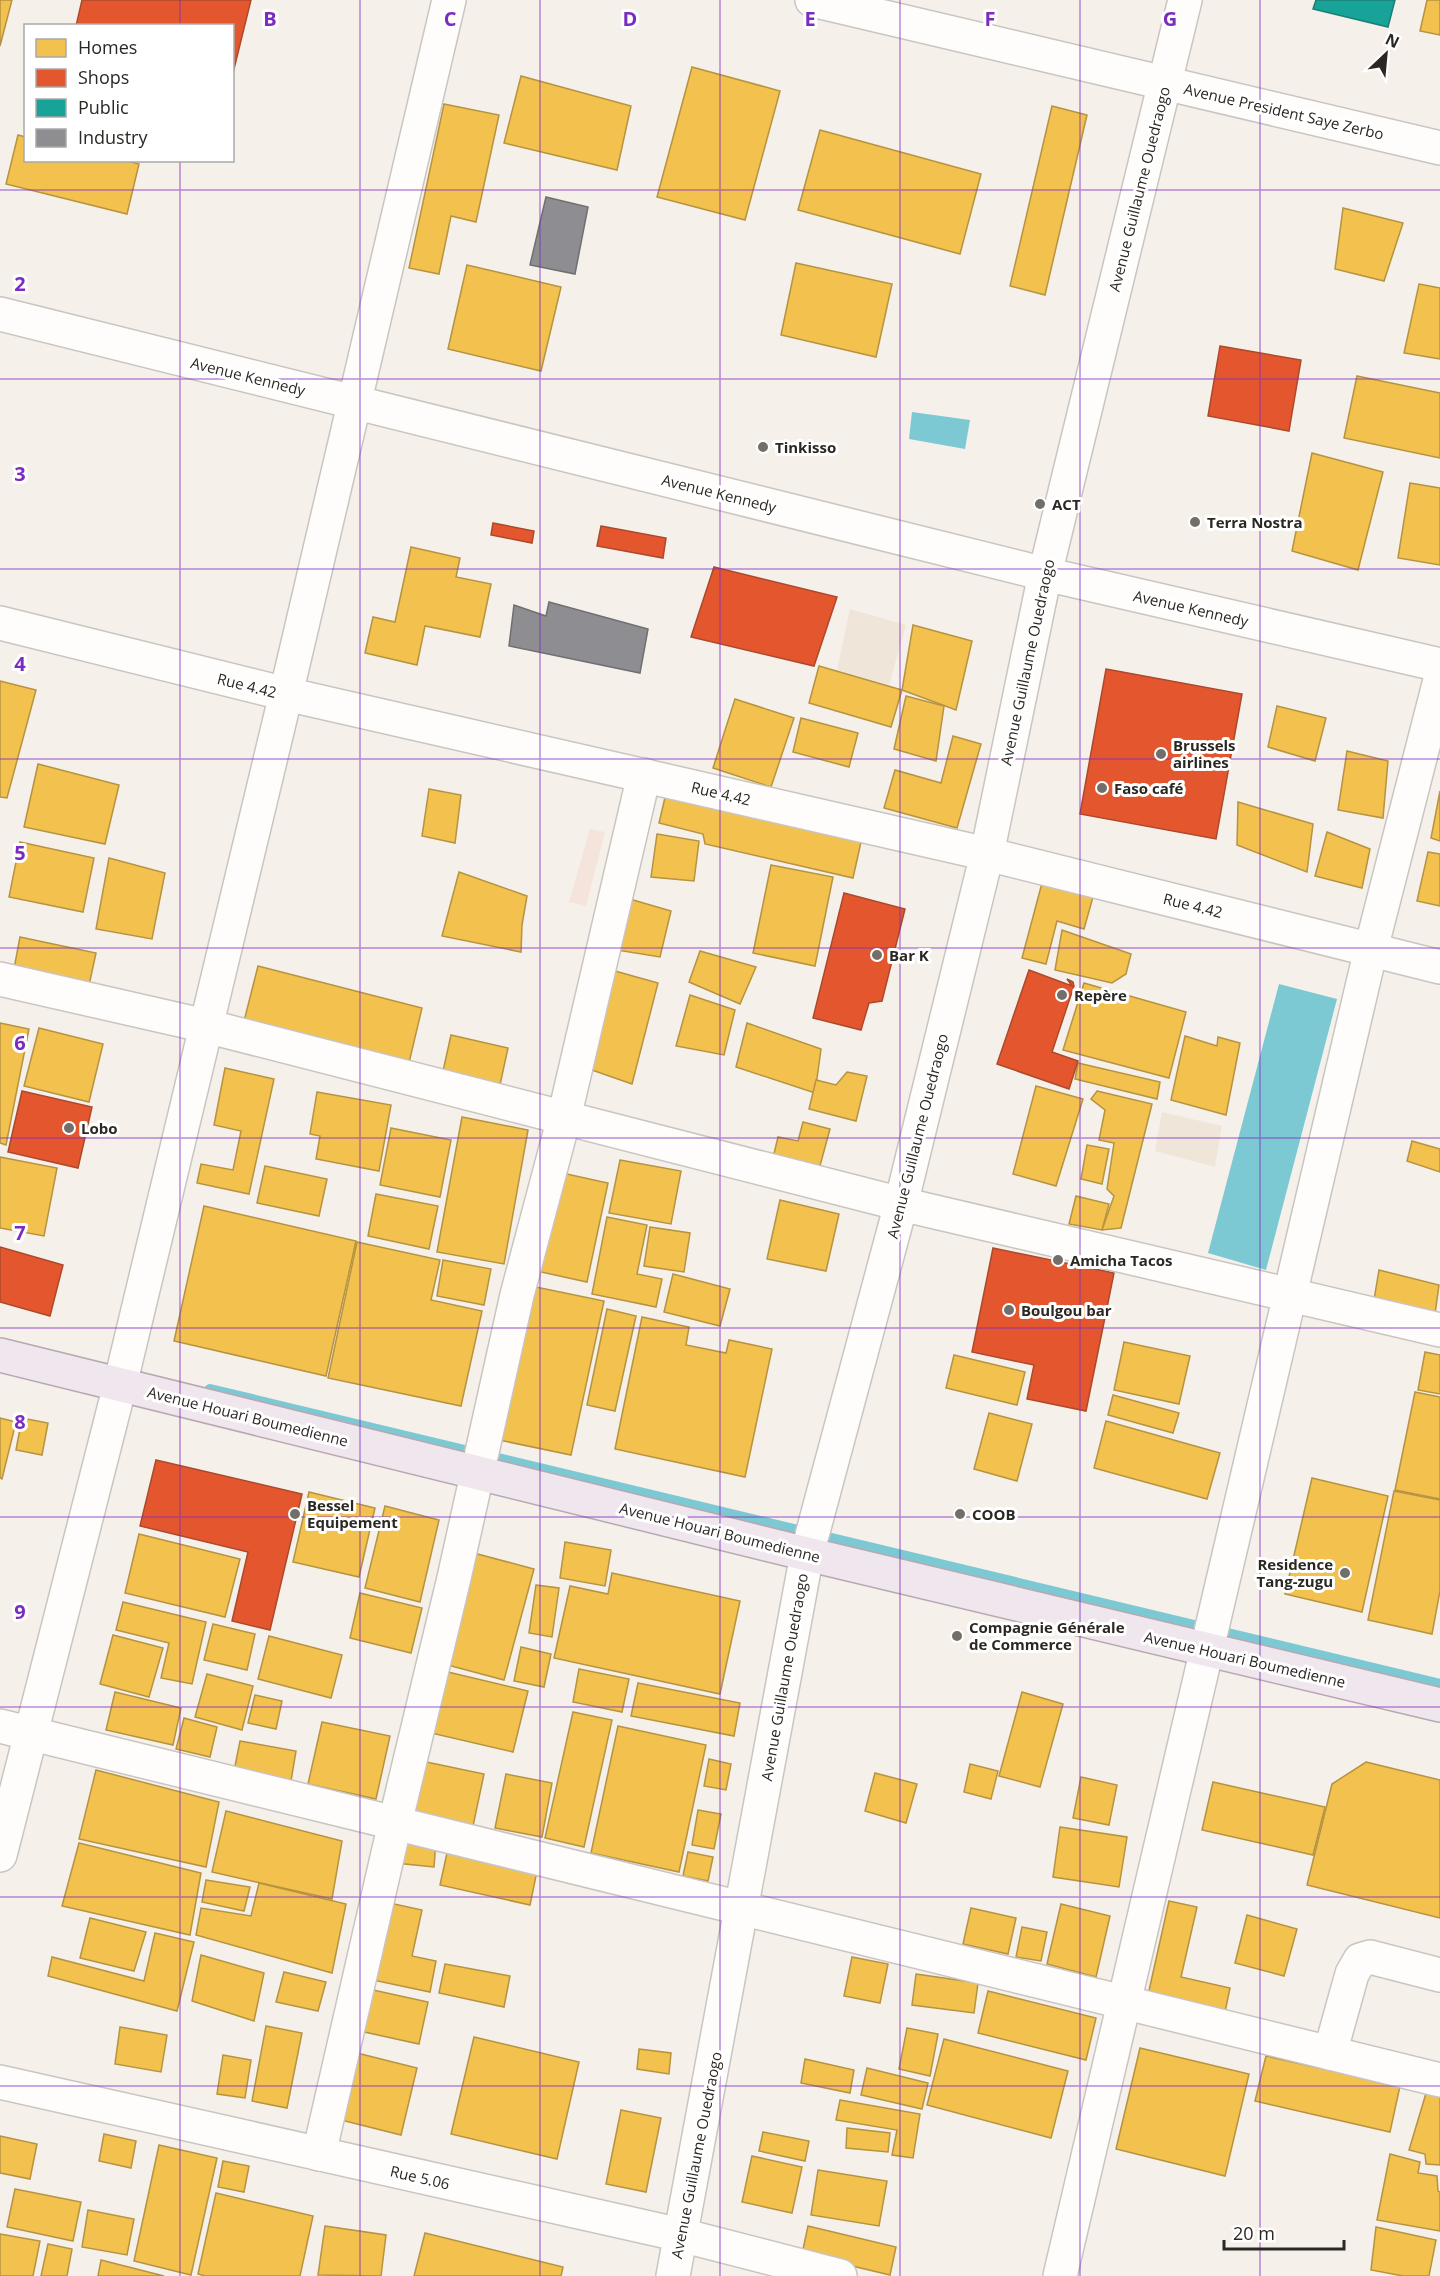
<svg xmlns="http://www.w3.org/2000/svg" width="1440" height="2276" viewBox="0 0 1440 2276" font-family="'Open Sans',sans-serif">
<rect width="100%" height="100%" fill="#f6f0ea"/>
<g fill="#f0e5d9">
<path d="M850,609L906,625L889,685L837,670Z"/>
<path d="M1162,1112L1222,1126L1215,1167L1155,1151Z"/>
</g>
<path fill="#f4e4dc" d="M590,829L605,832L586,906L569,902Z"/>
<g fill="#7cc9d4">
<path d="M912,412L970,420L965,449L909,439Z"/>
<path d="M1279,984L1337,999L1266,1270L1208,1253Z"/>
</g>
<g fill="#f2c14e" stroke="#b69341" stroke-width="1.5">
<path d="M0,0H12L0,46Z"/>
<path d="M1427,0H1440V35L1420,31Z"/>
<path d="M692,67L780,91L745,220L657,197Z"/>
<path d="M521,76L631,106L617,170L504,143Z"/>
<path d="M444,104L499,115L476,222L451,216L439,274L409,268Z"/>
<path d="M1052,106L1087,115L1045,295L1010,286Z"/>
<path d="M820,130L981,174L960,254L798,210Z"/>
<path d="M18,135L26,137V160H123L139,164L127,214L6,184Z"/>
<path d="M1343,208L1403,223L1384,281L1335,269Z"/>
<path d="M796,263L892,284L876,357L781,335Z"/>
<path d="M467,265L561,287L541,371L448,349Z"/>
<path d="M1419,284L1440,288V359L1404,353Z"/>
<path d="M1357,376L1440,393V458L1344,438Z"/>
<path d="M1312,453L1383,472L1358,570L1292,551Z"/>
<path d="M1410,483L1440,488V565L1398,558Z"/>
<path d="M411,547L460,558L456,577L491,584L480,637L425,626L417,665L365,653L373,617L395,622Z"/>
<path d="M913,625L972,641L956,710L902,690Z"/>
<path d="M819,666L902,690L891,727L809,703Z"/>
<path d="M0,681L36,690L7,798L0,797Z"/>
<path d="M906,696L944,706L936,761L894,749Z"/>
<path d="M735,699L794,718L771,787L713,768Z"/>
<path d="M1277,706L1326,718L1315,761L1268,747Z"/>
<path d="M801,718L858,733L849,767L793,752Z"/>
<path d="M953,736L981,744L957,828L884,808L895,770L941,783Z"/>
<path d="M1347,751L1388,761L1383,818L1338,810Z"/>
<path d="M38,764L119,785L105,844L24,827Z"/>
<path d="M429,789L461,795L455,843L422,836Z"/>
<path d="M667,789L863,833L853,878L705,844L703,834L659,823Z"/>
<path d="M1440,791V841L1431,838Z"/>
<path d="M1238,802L1313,824L1307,872L1237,845Z"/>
<path d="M1327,832L1370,849L1362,888L1315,876Z"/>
<path d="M657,834L699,841L694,881L651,877Z"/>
<path d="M20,842L94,858L83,912L9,897Z"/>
<path d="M1428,852L1440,854V906L1417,901Z"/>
<path d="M109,858L165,873L152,939L96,929Z"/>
<path d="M771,865L833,877L815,966L753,953Z"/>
<path d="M459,872L527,896L522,925L521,952L442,936Z"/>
<path d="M1042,883L1093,897L1084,929L1057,921L1046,964L1022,958Z"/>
<path d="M616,895L671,911L660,957L604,948Z"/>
<path d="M1062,930L1131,954L1126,974L1112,983L1055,970Z"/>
<path d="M20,937L96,953L88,990L13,974Z"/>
<path d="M700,951L756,967L740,1004L689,982Z"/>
<path d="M258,966L422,1008L408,1067L243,1025Z"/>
<path d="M615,971L658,983L632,1084L589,1069Z"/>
<path d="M1084,983L1186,1012L1169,1078L1063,1050Z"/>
<path d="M690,995L735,1010L724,1055L676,1046Z"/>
<path d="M0,1023L29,1029L6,1145L0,1143Z"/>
<path d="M747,1023L821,1049L815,1093L736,1067Z"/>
<path d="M39,1028L103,1044L89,1102L24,1086Z"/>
<path d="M451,1035L508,1048L498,1094L441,1080Z"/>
<path d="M1185,1036L1217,1046L1218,1037L1240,1043L1226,1115L1171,1100Z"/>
<path d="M1078,1063L1160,1082L1157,1099L1075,1079Z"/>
<path d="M225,1068L274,1079L249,1194L197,1183L201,1164L233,1170L241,1131L214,1125Z"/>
<path d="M847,1072L867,1076L856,1121L809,1109L816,1080L836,1085Z"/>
<path d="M1036,1086L1083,1099L1056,1186L1013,1174Z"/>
<path d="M1097,1091L1152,1104L1121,1228L1102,1230L1114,1196L1107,1189L1114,1143L1099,1140L1105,1110L1091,1099Z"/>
<path d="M317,1092L391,1105L379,1171L316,1159L320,1136L310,1134Z"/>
<path d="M462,1117L528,1130L504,1264L437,1252Z"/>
<path d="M803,1122L830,1129L818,1173L772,1162L778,1137L798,1141Z"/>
<path d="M391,1128L451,1140L440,1197L380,1185Z"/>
<path d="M1412,1141L1440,1149V1172L1407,1161Z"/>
<path d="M1087,1145L1109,1149L1102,1184L1081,1179Z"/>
<path d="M0,1157L57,1168L44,1236L0,1228Z"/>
<path d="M620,1160L681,1171L671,1224L609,1213Z"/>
<path d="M265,1166L327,1179L319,1216L257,1203Z"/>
<path d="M553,1171L608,1183L587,1282L532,1270Z"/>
<path d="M376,1194L438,1206L429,1249L368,1236Z"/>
<path d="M1076,1196L1109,1204L1102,1230L1069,1224Z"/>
<path d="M780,1200L839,1214L826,1271L767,1259Z"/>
<path d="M204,1206L356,1241L326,1376L174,1341Z"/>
<path d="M607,1217L647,1225L637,1274L662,1279L656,1307L592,1294Z"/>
<path d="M650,1227L690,1233L684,1272L644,1266Z"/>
<path d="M357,1242L440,1260L431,1300L482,1311L461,1406L328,1378Z"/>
<path d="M443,1260L491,1269L484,1305L437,1296Z"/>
<path d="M1379,1270L1439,1285L1435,1314L1374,1300Z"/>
<path d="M673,1274L730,1289L720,1326L664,1312Z"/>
<path d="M531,1286L604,1301L571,1455L499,1440Z"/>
<path d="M607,1309L636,1316L615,1411L587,1405Z"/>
<path d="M642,1317L689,1327L686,1345L726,1353L729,1340L772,1349L745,1477L615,1449Z"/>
<path d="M1124,1342L1190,1356L1179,1404L1114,1390Z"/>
<path d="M1425,1352L1440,1355V1394L1418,1390Z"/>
<path d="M954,1355L1025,1372L1017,1405L946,1388Z"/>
<path d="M1415,1392L1440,1397V1499L1395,1490Z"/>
<path d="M1113,1395L1179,1413L1173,1433L1108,1415Z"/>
<path d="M989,1413L1032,1424L1017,1481L974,1469Z"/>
<path d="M0,1418L16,1422L2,1479L0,1478Z"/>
<path d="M22,1418L48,1423L42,1455L16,1450Z"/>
<path d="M1106,1421L1220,1453L1207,1499L1094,1468Z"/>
<path d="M1312,1478L1388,1496L1362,1612L1285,1594Z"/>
<path d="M1394,1491L1440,1500V1591L1432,1634L1368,1620Z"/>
<path d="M309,1492L375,1508L359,1577L293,1562Z"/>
<path d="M385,1506L439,1520L420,1602L365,1588Z"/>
<path d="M139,1534L240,1559L225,1617L125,1593Z"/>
<path d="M565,1542L611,1550L605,1586L560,1578Z"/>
<path d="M470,1552L534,1569L504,1680L440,1663Z"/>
<path d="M612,1573L740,1601L720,1694L554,1658L570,1586L608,1594Z"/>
<path d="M536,1585L559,1588L552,1637L529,1633Z"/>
<path d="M360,1593L422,1608L411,1653L350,1638Z"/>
<path d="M123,1602L206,1622L192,1684L161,1678L169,1643L116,1630Z"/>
<path d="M213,1624L255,1634L247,1670L204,1660Z"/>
<path d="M113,1635L163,1648L149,1697L100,1684Z"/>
<path d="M269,1636L342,1655L331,1698L258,1679Z"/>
<path d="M521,1647L551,1654L544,1687L514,1681Z"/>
<path d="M579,1669L629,1679L622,1712L573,1702Z"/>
<path d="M448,1672L528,1691L513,1752L431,1733Z"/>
<path d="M207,1674L253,1686L242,1730L195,1717Z"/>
<path d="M638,1683L740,1703L734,1736L631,1716Z"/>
<path d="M115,1692L181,1708L173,1745L106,1730Z"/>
<path d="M1022,1692L1063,1704L1040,1787L999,1776Z"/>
<path d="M255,1695L282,1701L276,1729L248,1723Z"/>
<path d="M573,1712L612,1720L584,1847L545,1838Z"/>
<path d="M184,1718L217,1727L210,1757L176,1749Z"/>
<path d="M322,1722L390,1736L376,1799L308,1784Z"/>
<path d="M618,1726L706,1745L679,1872L591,1853Z"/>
<path d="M240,1741L296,1751L291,1781L234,1771Z"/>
<path d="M709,1759L731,1764L726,1790L704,1786Z"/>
<path d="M417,1760L484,1774L473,1826L406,1810Z"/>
<path d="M1366,1762L1440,1780V1918L1307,1885L1332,1784Z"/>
<path d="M970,1764L998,1771L991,1799L964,1792Z"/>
<path d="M96,1770L219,1802L206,1867L79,1839Z"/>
<path d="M875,1773L917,1784L906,1823L865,1811Z"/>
<path d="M506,1774L552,1783L542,1837L495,1828Z"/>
<path d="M1081,1777L1117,1785L1109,1825L1073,1818Z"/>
<path d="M1213,1782L1325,1807L1313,1855L1202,1830Z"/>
<path d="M698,1810L721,1814L714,1849L692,1845Z"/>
<path d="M226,1811L342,1841L332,1899L212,1872Z"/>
<path d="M1060,1827L1127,1837L1119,1887L1053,1877Z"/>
<path d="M398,1837L436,1841L434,1867L395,1863Z"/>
<path d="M79,1843L201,1873L190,1935L62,1906Z"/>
<path d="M688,1852L713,1857L708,1881L683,1876Z"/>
<path d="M447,1853L537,1871L530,1905L440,1885Z"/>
<path d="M206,1880L250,1887L244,1911L202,1902Z"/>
<path d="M259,1883L346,1904L332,1973L196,1935L201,1908L251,1916Z"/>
<path d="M1169,1901L1197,1907L1181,1977L1230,1988L1225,2012L1148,1995Z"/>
<path d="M385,1902L422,1910L412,1956L436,1961L430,1992L368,1979Z"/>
<path d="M1061,1904L1110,1916L1096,1977L1047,1964Z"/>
<path d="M971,1908L1016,1918L1008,1954L963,1944Z"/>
<path d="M1247,1915L1297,1929L1284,1976L1235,1963Z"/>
<path d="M90,1918L146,1932L134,1971L80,1958Z"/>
<path d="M1022,1927L1047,1932L1041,1961L1016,1957Z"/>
<path d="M155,1933L194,1942L177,2011L48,1976L52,1957L144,1981Z"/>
<path d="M201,1955L264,1973L254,2021L192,2001Z"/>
<path d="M852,1957L888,1964L880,2003L844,1996Z"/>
<path d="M445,1964L510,1976L504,2007L439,1993Z"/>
<path d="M284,1972L326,1982L318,2011L276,2002Z"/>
<path d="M916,1974L978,1983L974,2013L912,2005Z"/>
<path d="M364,1988L428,2002L419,2044L355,2030Z"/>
<path d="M988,1991L1096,2018L1086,2060L978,2033Z"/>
<path d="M266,2026L302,2033L287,2108L252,2101Z"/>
<path d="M120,2027L167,2035L161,2072L115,2064Z"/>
<path d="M907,2028L938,2034L930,2076L899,2069Z"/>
<path d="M474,2037L579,2062L557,2159L451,2134Z"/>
<path d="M944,2039L1068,2071L1051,2138L927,2105Z"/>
<path d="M1140,2048L1249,2074L1225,2176L1116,2149Z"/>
<path d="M639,2049L671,2053L669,2074L637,2069Z"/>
<path d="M353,2052L417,2068L401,2135L337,2119Z"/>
<path d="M223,2055L251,2060L245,2098L217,2094Z"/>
<path d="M1266,2056L1400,2086L1390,2132L1255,2101Z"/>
<path d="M805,2059L854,2070L850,2093L801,2083Z"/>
<path d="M867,2068L928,2083L922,2109L861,2095Z"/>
<path d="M1427,2090L1440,2093V2165L1426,2164L1425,2154L1409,2150Z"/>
<path d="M840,2100L920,2114L913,2158L892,2155L897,2130L836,2120Z"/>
<path d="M621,2110L661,2118L646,2192L606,2184Z"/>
<path d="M847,2128L890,2133L888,2152L846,2148Z"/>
<path d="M763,2132L809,2141L805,2161L759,2151Z"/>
<path d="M104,2134L136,2141L131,2168L99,2161Z"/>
<path d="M0,2136L37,2144L30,2179L0,2173Z"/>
<path d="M159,2145L217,2158L191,2275L134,2261Z"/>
<path d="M1390,2154L1420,2162L1418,2173L1437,2176L1438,2191L1440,2192V2231L1377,2220Z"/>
<path d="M752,2156L802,2167L792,2213L742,2202Z"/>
<path d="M223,2161L249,2166L244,2192L218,2187Z"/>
<path d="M818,2170L887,2181L879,2226L811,2215Z"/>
<path d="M15,2189L81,2202L73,2241L7,2227Z"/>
<path d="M216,2193L313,2216L300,2276H205L198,2274Z"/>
<path d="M88,2210L134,2219L127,2255L82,2247Z"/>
<path d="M325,2226L386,2235L381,2276L318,2275Z"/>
<path d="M808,2226L896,2247L890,2275L802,2254Z"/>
<path d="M1376,2227L1436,2240L1429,2276H1403L1371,2270Z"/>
<path d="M425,2233L563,2267L561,2276H414Z"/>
<path d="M0,2234L40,2241L33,2276H0Z"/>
<path d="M48,2244L72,2249L67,2276H41Z"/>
<path d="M101,2260L164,2276H98Z"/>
</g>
<g fill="#e4572e" stroke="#ac492b" stroke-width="1.5">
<path d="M82,0H251L232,77V26H76Z"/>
<path d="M1220,346L1301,360L1289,431L1208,416Z"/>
<path d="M493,523L534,531L532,543L491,535Z"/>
<path d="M601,526L666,538L663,558L597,546Z"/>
<path d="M714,567L837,597L814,666L691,637Z"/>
<path d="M1106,669L1242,694L1216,839L1080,814Z"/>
<path d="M844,893L905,909L882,1001L869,1003L861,1030L813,1018Z"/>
<path d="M1029,970L1072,986L1067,979L1073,982L1074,986L1052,1052L1078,1061L1069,1089L997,1064Z"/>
<path d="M22,1091L92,1107L78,1168L8,1152Z"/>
<path d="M0,1247L63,1265L50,1316L0,1302Z"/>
<path d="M993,1248L1114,1273L1086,1411L1027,1399L1034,1365L972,1352Z"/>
<path d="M156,1460L302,1494L270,1630L232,1621L248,1552L140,1526Z"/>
</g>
<path fill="#17a398" stroke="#1d7e75" stroke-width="1.5" d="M1316,0H1395L1388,27L1313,9Z"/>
<g fill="#8d8d92" stroke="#706f71" stroke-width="1.5">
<path d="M546,197L588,207L575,274L530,265Z"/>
<path d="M549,602L648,629L640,673L509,646L514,605L546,616Z"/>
</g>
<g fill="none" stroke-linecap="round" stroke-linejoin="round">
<path stroke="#7cc9d4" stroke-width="12" d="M210,1390L1440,1685"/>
<defs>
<g id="minor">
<path d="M812,0L1440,148"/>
<path d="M0,314L1045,574L1440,665"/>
<path d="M0,623L286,694L987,854L1440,967"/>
<path d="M0,979L206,1026L901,1204L1440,1330"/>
<path d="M0,1726L1440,2080"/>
<path d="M0,1855L120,1385L286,694L449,0"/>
<path d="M1330,2053L1352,1974L1360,1960L1370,1957L1440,1975"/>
<path d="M0,2082L681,2235L840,2276"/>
<path d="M319,2154L395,1823L454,1578L517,1295L564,1118L644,775"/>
<path d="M673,2276L807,1554L901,1204L987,854L1045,574L1185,0"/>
<path d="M1060,2276L1371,949L1440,680"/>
</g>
<path id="major" d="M0,1355L807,1554L1440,1705"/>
</defs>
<use href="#minor" stroke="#c9c5c0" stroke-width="36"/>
<use href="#major" stroke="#b8a8b2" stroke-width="36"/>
<use href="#minor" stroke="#fefdfc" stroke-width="33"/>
<use href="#major" stroke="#efe7ed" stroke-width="33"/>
</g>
<path fill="none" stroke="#7b2cbf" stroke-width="1.5" stroke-opacity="0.55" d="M180,0V26M360,0V2276M540,0V2276M720,0V2276M900,0V2276M1080,0V2276M1260,0V2276M180,160V2276M0,190H1440M0,379H1440M0,569H1440M0,759H1440M0,948H1440M0,1138H1440M0,1328H1440M0,1517H1440M0,1707H1440M0,1897H1440M0,2086H1440"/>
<g fill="#726e69" stroke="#fff" stroke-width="2">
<circle cx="763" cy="447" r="6"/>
<circle cx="1040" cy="504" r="6"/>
<circle cx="1195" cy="522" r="6"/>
<circle cx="1161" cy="754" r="6"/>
<circle cx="1102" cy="788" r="6"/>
<circle cx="877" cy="955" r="6"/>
<circle cx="1062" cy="995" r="6"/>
<circle cx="69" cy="1128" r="6"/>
<circle cx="1058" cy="1260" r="6"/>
<circle cx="1009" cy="1310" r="6"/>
<circle cx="295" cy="1514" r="6"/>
<circle cx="960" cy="1514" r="6"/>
<circle cx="1345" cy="1573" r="6"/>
<circle cx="957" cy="1636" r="6"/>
</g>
<g text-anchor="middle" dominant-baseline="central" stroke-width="6" stroke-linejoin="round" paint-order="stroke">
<g font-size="15" fill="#2b2824" stroke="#fff">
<text transform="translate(1284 111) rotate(13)">Avenue President Saye Zerbo</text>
<text transform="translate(1139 189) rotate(-76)">Avenue Guillaume Ouedraogo</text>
<text transform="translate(248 376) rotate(14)">Avenue Kennedy</text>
<text transform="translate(719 493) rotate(14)">Avenue Kennedy</text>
<text transform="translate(1191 608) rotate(13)">Avenue Kennedy</text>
<text transform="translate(1027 662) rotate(-78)">Avenue Guillaume Ouedraogo</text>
<text transform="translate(247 685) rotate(14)">Rue 4.42</text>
<text transform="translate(721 793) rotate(13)">Rue 4.42</text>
<text transform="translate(1193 905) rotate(14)">Rue 4.42</text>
<text transform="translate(917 1136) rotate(-76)">Avenue Guillaume Ouedraogo</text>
<text transform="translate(248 1416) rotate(14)">Avenue Houari Boumedienne</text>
<text transform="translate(720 1532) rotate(14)">Avenue Houari Boumedienne</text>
<text transform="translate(1245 1659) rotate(13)">Avenue Houari Boumedienne</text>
<text transform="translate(784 1677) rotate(-80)">Avenue Guillaume Ouedraogo</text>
<text transform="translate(696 2155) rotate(-79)">Avenue Guillaume Ouedraogo</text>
<text transform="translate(420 2177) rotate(13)">Rue 5.06</text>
</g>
<g font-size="15" font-weight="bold" fill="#2b2824" stroke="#fff" text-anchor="start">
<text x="775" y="447">Tinkisso</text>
<text x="1052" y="504">ACT</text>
<text x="1207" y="522">Terra Nostra</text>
<text x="1173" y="745">Brussels<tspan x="1173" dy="17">airlines</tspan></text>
<text x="1114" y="788">Faso café</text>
<text x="889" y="955">Bar K</text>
<text x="1074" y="995">Repère</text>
<text x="81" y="1128">Lobo</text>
<text x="1070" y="1260">Amicha Tacos</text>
<text x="1021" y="1310">Boulgou bar</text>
<text x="307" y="1505">Bessel<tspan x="307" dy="17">Equipement</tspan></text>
<text x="972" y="1514">COOB</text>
<text x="1333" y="1564" text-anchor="end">Residence<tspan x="1333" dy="17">Tang-zugu</tspan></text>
<text x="969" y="1627">Compagnie Générale<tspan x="969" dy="17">de Commerce</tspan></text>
</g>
</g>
<g font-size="20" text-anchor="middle" font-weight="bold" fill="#7b2cbf" stroke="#fff" stroke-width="6" stroke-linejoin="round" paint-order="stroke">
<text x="270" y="26">B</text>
<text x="450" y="26">C</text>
<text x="630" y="26">D</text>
<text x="810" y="26">E</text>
<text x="990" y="26">F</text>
<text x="1170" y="26">G</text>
<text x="20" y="291">2</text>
<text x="20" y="481">3</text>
<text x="20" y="671">4</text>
<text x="20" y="860">5</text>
<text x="20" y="1050">6</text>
<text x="20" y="1240">7</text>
<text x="20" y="1429">8</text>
<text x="20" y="1619">9</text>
</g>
<rect x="24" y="24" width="210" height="138" fill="#ffffff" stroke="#aaa9a7" stroke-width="1.5"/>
<rect x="36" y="39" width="30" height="18" fill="#f2c14e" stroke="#aaa9a7" stroke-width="1.5"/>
<text x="78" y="54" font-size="18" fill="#2b2824">Homes</text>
<rect x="36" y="69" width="30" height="18" fill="#e4572e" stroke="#aaa9a7" stroke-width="1.5"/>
<text x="78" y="84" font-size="18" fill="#2b2824">Shops</text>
<rect x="36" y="99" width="30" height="18" fill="#17a398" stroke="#aaa9a7" stroke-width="1.5"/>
<text x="78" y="114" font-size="18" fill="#2b2824">Public</text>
<rect x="36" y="129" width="30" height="18" fill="#8d8d92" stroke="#aaa9a7" stroke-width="1.5"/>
<text x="78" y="144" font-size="18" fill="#2b2824">Industry</text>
<g transform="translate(1386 54) rotate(26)" stroke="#ffffff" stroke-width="4.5" paint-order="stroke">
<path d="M0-4.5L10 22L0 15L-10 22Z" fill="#2b2824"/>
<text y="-9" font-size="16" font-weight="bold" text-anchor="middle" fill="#2b2824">N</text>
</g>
<path d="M1224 2240v9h120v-9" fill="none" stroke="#2b2824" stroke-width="3"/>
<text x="1233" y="2240" font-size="18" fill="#2b2824" stroke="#ffffff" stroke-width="4.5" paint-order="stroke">20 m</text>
</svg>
